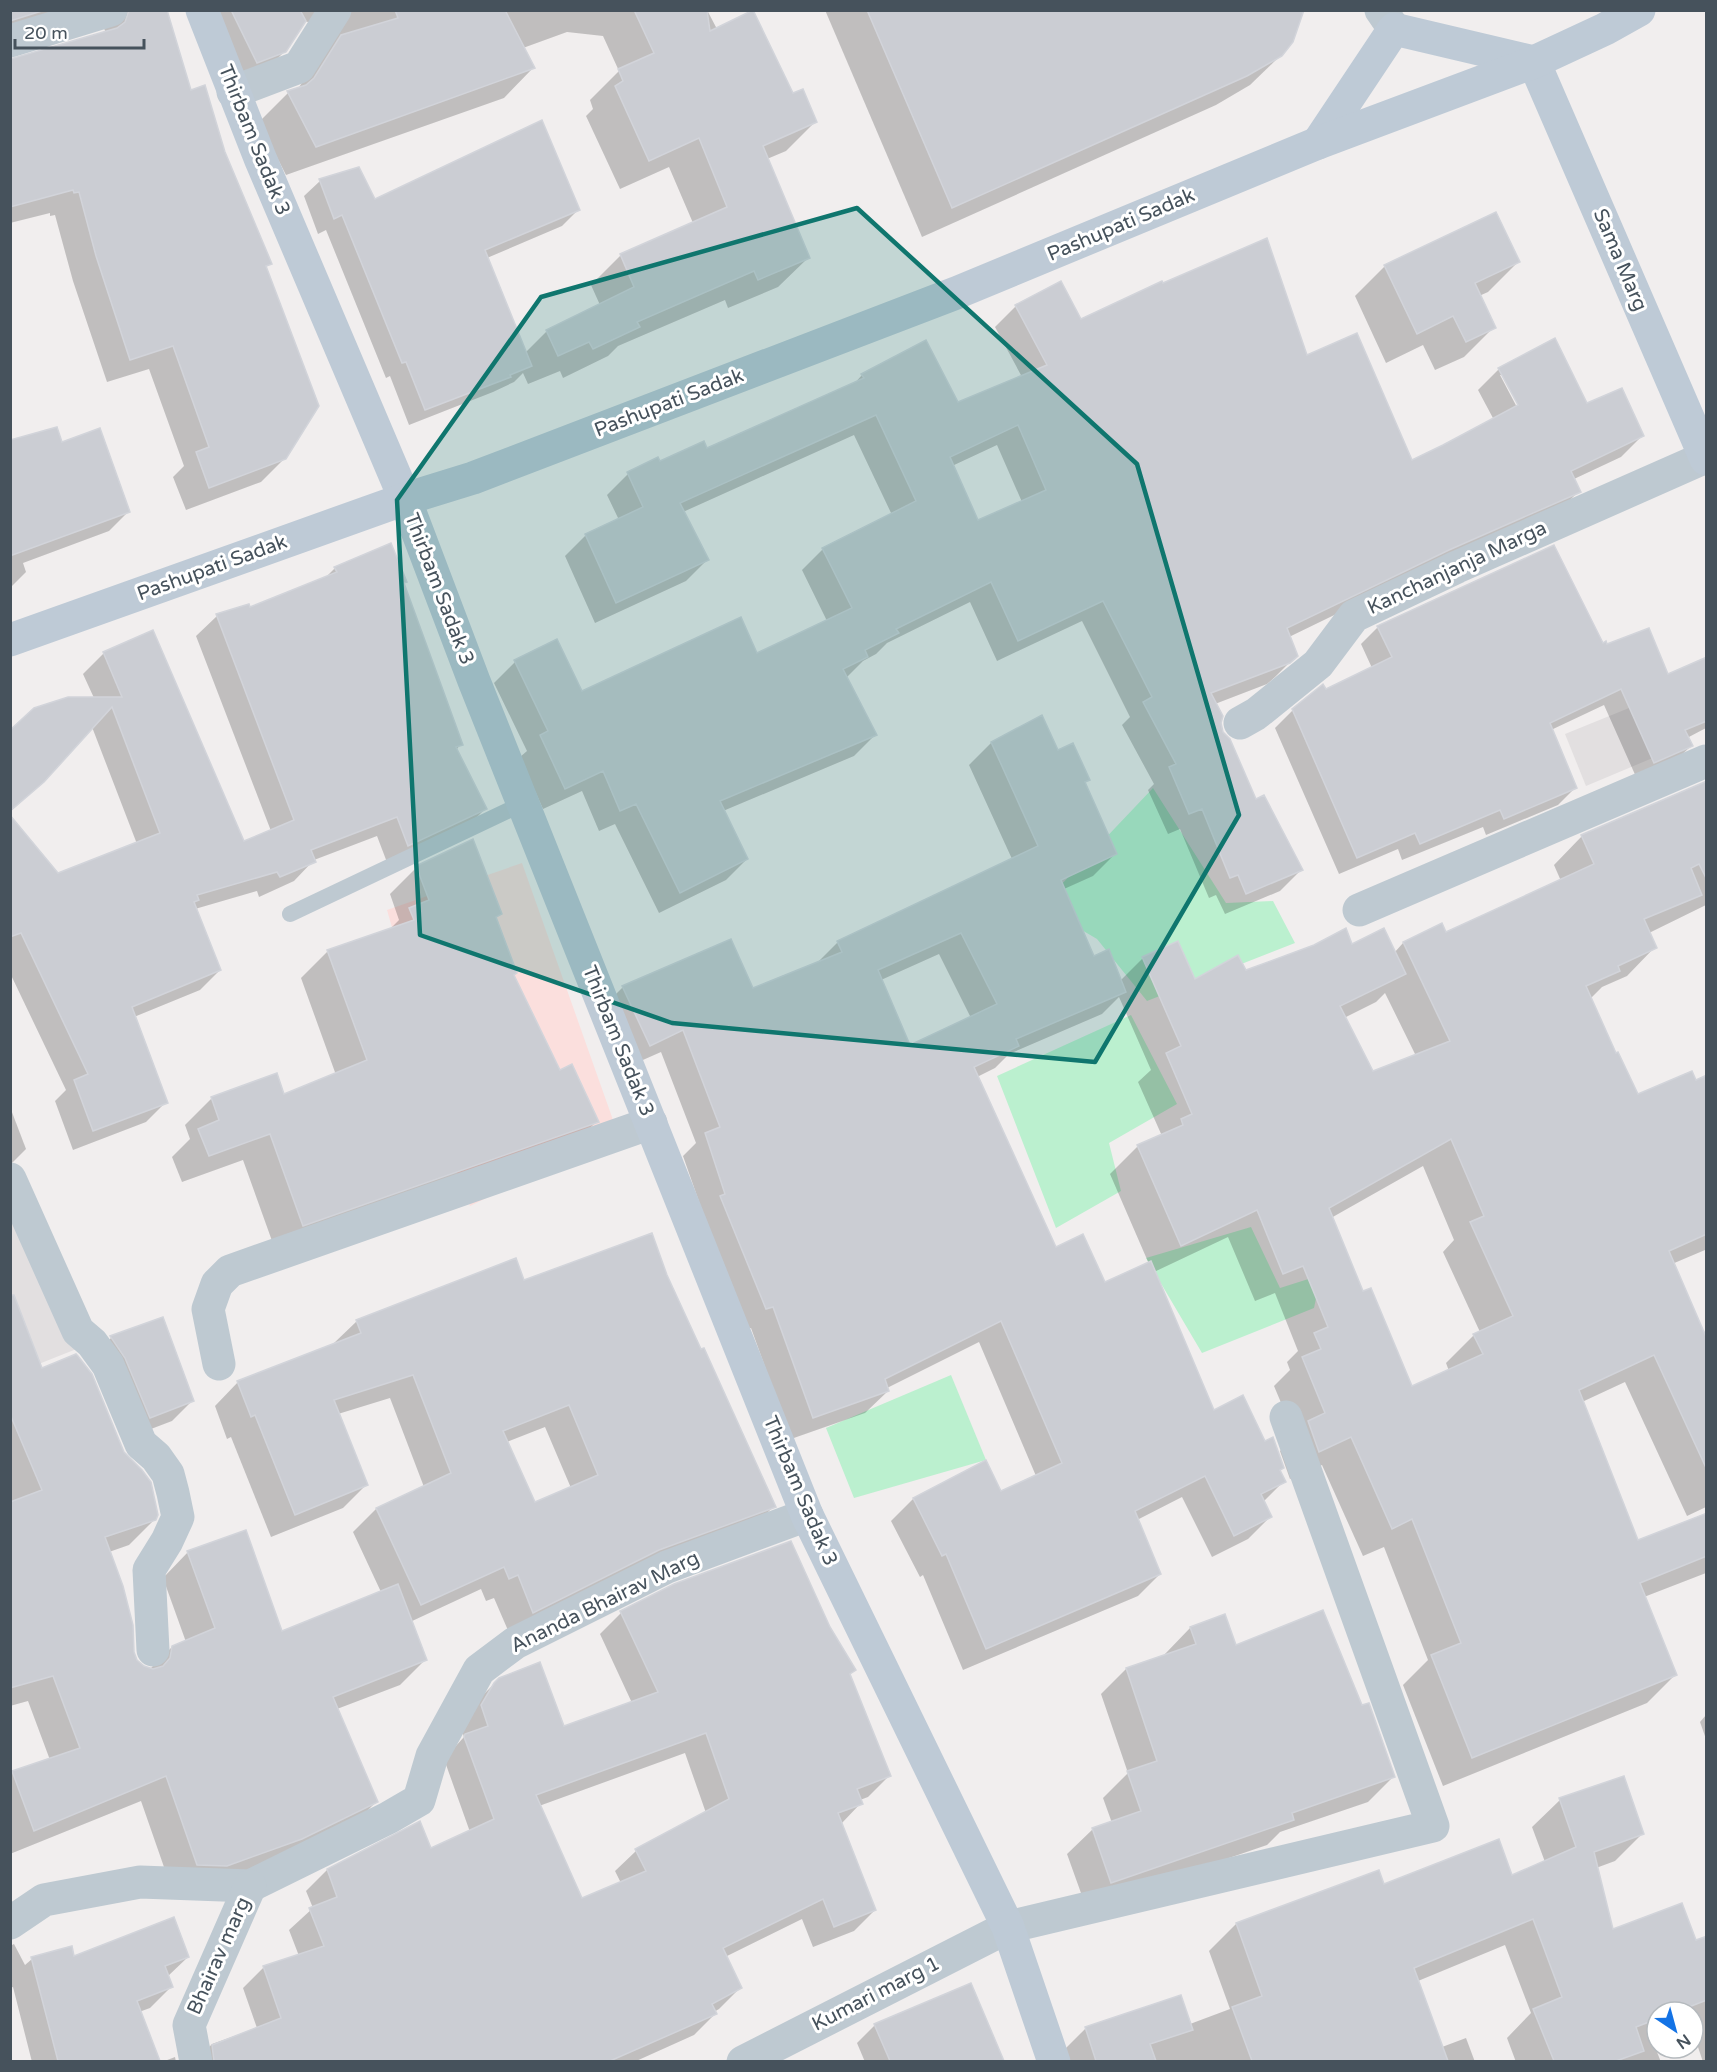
<svg xmlns="http://www.w3.org/2000/svg" width="1717" height="2072" viewBox="0 0 1717 2072" font-family="'Varela Round',sans-serif">
<rect width="100%" height="100%" fill="#f1eeee"/>
<g fill="#e2dfe0">
<path d="M1629,708L1686,744L1586,786L1565,734Z"/>
<path d="M10,1195L79,1348L11,1375H10Z"/>
</g>
<path fill="#fbdfdd" d="M522,863L618,1134L470,1206L414,1065L420,1025L387,910Z"/>
<g fill="#bbf0cf">
<path d="M1153,788L1226,903L1273,901L1295,943L1147,1001L1097,939L1041,906Z"/>
<path d="M1131,1015L1177,1104L1109,1143L1121,1191L1056,1228L997,1076Z"/>
<path d="M1251,1227L1280,1288L1321,1275L1314,1308L1202,1353L1146,1258Z"/>
<path d="M951,1375L986,1460L854,1498L826,1428Z"/>
</g>
<g fill="#0003" fill-rule="evenodd">
<path d="M10,10H165L191,92L224,153L270,264L265,268L285,458L261,482L186,510L173,477L184,466L149,369L107,382L73,281L55,215L50,216V213L10,223V61L106,33L100,19L10,37Z"/>
<path d="M187,10H707L717,29L792,95L816,121L786,151L767,159L808,258L778,287L728,308L725,300L618,346L608,356L563,378L560,371L528,384L523,373L514,382L493,392L409,425L390,376L386,378L326,230L318,234L304,196L320,181L374,201L578,210L562,226L487,258L525,353L547,331L600,305L591,285L621,255L693,223L669,167L620,189L586,116L593,109L590,100L619,71L603,36L567,32L523,48L533,68L504,98L286,175L259,122L288,93L298,89L322,51L316,24L304,21L285,51L255,81L228,91Z"/>
<path d="M825,10H1303L1281,55L1250,85L1216,105L922,237Z"/>
<path d="M1518,262L1488,292L1479,296L1494,327L1464,357L1435,370L1423,345L1386,363L1355,296L1385,266Z"/>
<path d="M1016,306L1081,321L1306,357L1411,462L1494,420L1478,390L1499,369L1586,405L1642,436L1621,457L1574,479L1579,491L1558,512L1427,570L1289,637L1296,656L1275,677L1267,684L1215,704L1222,732L1256,801L1301,870L1280,891L1225,914L1216,895L1209,898L1180,829L1168,834L1148,790L1154,784L1122,725L1130,717L1082,621L997,661L970,602L887,643L876,654L863,661L846,678L875,735L854,756L723,811L747,859L726,880L659,913L615,824L599,831L582,791L543,809L520,757L527,751L494,683L515,662L556,641L581,693L756,655L827,621L802,570L823,549L892,515L854,435L683,512L707,560L686,581L595,623L565,556L586,535L619,520L607,495L628,474L659,463L706,450L853,385L862,375L957,404L1022,377L995,327ZM1500,375H1503L1523,411L1520,413ZM997,445L1022,502L977,522L952,466Z"/>
<path d="M10,441L61,444L128,512L109,531L23,563L26,572L10,588Z"/>
<path d="M335,568L406,581L403,584L461,744L456,750L486,808L465,829L388,865L377,836L314,860L294,881L259,897L257,891L195,909L220,970L200,990L134,1017L166,1102L146,1122L73,1150L55,1101L66,1090L10,973V817L58,875L137,844L92,727L43,781L10,812V732L94,698L83,674L104,653L243,842L271,831L196,636L217,616L248,605L249,609L325,578Z"/>
<path d="M1378,627L1602,644L1667,676L1706,677V728L1687,738L1691,746L1673,763L1637,779L1604,705L1551,730L1575,788L1558,805L1486,835L1483,827L1402,860L1398,849L1339,874L1275,728L1293,710L1325,691L1372,668L1361,644Z"/>
<path d="M1042,718L1057,752L1088,780L1084,784L1115,854L1093,876L1064,889L1093,958L1120,981L1143,958L1177,943L1194,982L1245,972L1351,946L1394,953L1403,943L1441,925L1446,934L1561,881L1554,865L1582,836L1706,783V905L1649,933L1655,947L1627,976L1602,987L1590,999L1637,1096L1695,1082L1706,1076V1253L1705,1250L1672,1264L1702,1333L1706,1331V1507L1687,1516L1625,1382L1582,1402L1637,1542L1706,1515V1573L1644,1597L1675,1675L1647,1703L1443,1786L1403,1685L1428,1660L1384,1547L1363,1556L1322,1465L1290,1479L1280,1451L1295,1436L1274,1386L1290,1370L1287,1362L1298,1351L1275,1293L1255,1301L1228,1237L1154,1272L1213,1412L1265,1443L1283,1468L1279,1471L1284,1481L1263,1502L1270,1517L1248,1539L1212,1557L1182,1497L1137,1520L1160,1574L1138,1596L963,1670L923,1575L920,1577L891,1521L913,1499L1000,1492L1036,1476L979,1342L887,1388L888,1391L865,1413L791,1439L751,1328L744,1330L683,1156L696,1143L661,1052L627,1067L601,1009L623,987L752,990L816,964L838,942L1012,859L969,765L991,743ZM939,954L971,1018L909,1047L881,980ZM1385,993L1416,1056L1373,1073L1344,1018L1376,1002ZM1119,997L1151,1070L1138,1082L1162,1136L1138,1146L1110,1174L1149,1264L1104,1284L1055,1249L977,1077L995,1068L1009,1054L1102,1014ZM1423,1166L1454,1240L1443,1252L1480,1332L1474,1335L1446,1363L1449,1371L1411,1388L1363,1293L1331,1218Z"/>
<path d="M417,867L500,914L495,919L513,975L559,1072L597,1121L570,1148L276,1252L243,1160L182,1182L172,1157L190,1139L185,1125L212,1098L283,1096L336,1075L301,978L328,951L389,930L399,920L390,894Z"/>
<path d="M10,1107L26,1149L10,1165Z"/>
<path d="M665,1275L774,1506L751,1529L510,1635L494,1598L486,1601L481,1589L410,1622L425,1660L400,1685L337,1709L376,1802L351,1827L275,1864L172,1890L141,1801L10,1854V1774L50,1760L28,1701L10,1706V1302L41,1370L123,1453L155,1519L129,1545L109,1552L136,1660L143,1668L150,1669L172,1647L186,1642L163,1578L188,1552L281,1633L381,1592L353,1532L376,1509L424,1487L390,1398L338,1414L366,1485L343,1508L271,1537L231,1437L227,1439L215,1406L238,1382L333,1344L357,1321L523,1282ZM545,1427L571,1488L534,1504L507,1442Z"/>
<path d="M111,1338L192,1401L172,1421L130,1437L91,1358Z"/>
<path d="M621,1613L849,1675L889,1776L868,1797L860,1800L861,1803L841,1824L875,1910L854,1931L813,1947L802,1919L725,1957L740,1988L719,2009L714,2012L715,2014L694,2035L634,2062H195L212,2044L257,2028L243,1988L264,1967L299,1956L289,1930L313,1908L306,1891L327,1870L420,1823L430,1850L470,1832L444,1759L464,1737L461,1727L473,1705L494,1684L563,1728L632,1703L600,1634ZM685,1753L706,1813L636,1851L615,1871L621,1883L582,1900L539,1806Z"/>
<path d="M1224,1616L1236,1647L1361,1707L1393,1777L1368,1802L1280,1832L1267,1845L1086,1907L1067,1854L1093,1829L1112,1823L1103,1798L1128,1773L1101,1694L1126,1669L1166,1655L1165,1654L1190,1628Z"/>
<path d="M1706,1715V1739L1700,1722Z"/>
<path d="M1560,1800L1642,1834L1615,1861L1596,1868L1612,1931L1695,1942L1706,1938V2062H1703L1693,2032V2012H1657V2035L1651,2037L1661,2062H1516L1507,2038L1531,2013L1505,1945L1418,1981L1442,2047L1466,2038L1475,2062H1060L1058,2056L1085,2029L1180,1997L1190,2024L1230,2009L1209,1951L1236,1924L1383,1886L1511,1877L1545,1862L1532,1827Z"/>
<path d="M14,1944L25,1965L32,1959L188,1957L167,1977L171,1987L150,2008L139,2012L158,2062H32L13,1987L10,1988V1946Z"/>
<path d="M875,2025L1002,2059L1000,2062H865L857,2043Z"/>
<path d="M175,2057L176,2062H162Z"/>
</g>
<g fill="#cbcdd3" stroke="#d2d4da" stroke-width="1.5" fill-rule="evenodd">
<path d="M10,10H45L10,21Z"/>
<path d="M129,10H167L191,90L205,85L225,152L272,264L266,266L319,406L286,459L209,488L196,452L209,447L173,346L130,360L96,256L79,192L74,193L73,190L10,207V59L117,28L125,22Z"/>
<path d="M231,10H300L306,21L286,52L257,63Z"/>
<path d="M395,10H505L535,68L316,147L287,91L306,85L314,78L341,35L398,18Z"/>
<path d="M634,10H707L710,31L753,10L793,93L803,89L817,122L763,146L810,258L758,280L754,271L637,322L640,327L593,349L589,342L558,356L546,330L634,287L620,254L727,207L699,138L649,161L615,86L623,81L618,69L654,53Z"/>
<path d="M867,10H1304L1293,42L1282,56L1247,76L952,208Z"/>
<path d="M542,120L580,210L485,250L532,366L510,375L511,377L425,410L406,362L402,363L342,215L334,219L319,179L359,167L375,199Z"/>
<path d="M1496,212L1520,262L1475,283L1496,328L1466,342L1453,316L1417,334L1384,265Z"/>
<path d="M1267,238L1307,355L1357,333L1412,460L1443,445L1518,405L1498,368L1555,338L1587,403L1622,388L1644,436L1571,471L1581,492L1449,550L1287,628L1298,656L1290,663L1211,693L1223,716L1221,723L1223,732L1230,739L1256,799L1264,795L1303,870L1246,894L1238,875L1230,878L1202,809L1189,814L1169,767L1176,764L1143,702L1152,697L1103,601L1018,641L991,582L896,629L899,633L865,650L868,657L843,669L877,735L720,801L748,859L680,893L636,804L620,811L603,771L565,789L540,735L548,731L514,660L557,639L582,691L741,617L757,653L852,608L822,548L916,501L876,415L680,503L709,560L616,603L585,534L643,507L627,472L658,457L660,461L704,441L707,448L864,378L861,374L926,340L958,402L1047,365L1015,305L1061,281L1081,319L1162,281L1163,283ZM1018,425L1046,490L978,520L950,457Z"/>
<path d="M57,427L62,442L100,428L130,512L10,556V440Z"/>
<path d="M391,543L407,582L404,583L463,745L456,747L487,809L408,846L397,817L311,850L316,862L280,877L277,872L197,895L199,900L194,902L221,970L132,1007L168,1103L93,1131L74,1080L88,1074L21,933L10,937V815L58,873L160,833L112,707L44,782L10,811V730L34,708L68,697H122L103,652L153,630L244,841L294,820L216,614L249,604L250,607L337,572L334,567Z"/>
<path d="M1554,545L1603,643L1606,641L1607,644L1649,628L1668,674L1707,657V721L1685,730L1693,746L1654,763L1621,689L1550,723L1577,788L1504,819L1500,810L1420,844L1415,833L1357,858L1292,709L1323,684L1326,689L1392,657L1377,626Z"/>
<path d="M1042,715L1058,750L1073,743L1090,780L1085,782L1117,854L1061,880L1094,956L1109,949L1126,992L1016,1039L1019,1046L974,1067L1056,1247L1083,1234L1105,1282L1151,1261L1214,1410L1243,1395L1265,1441L1273,1437L1284,1468L1280,1470L1286,1482L1261,1494L1272,1517L1234,1536L1205,1476L1135,1511L1161,1574L986,1649L946,1554L942,1556L913,1498L986,1460L1001,1491L1062,1463L1001,1321L885,1379L889,1391L813,1418L773,1307L766,1309L720,1196L725,1194L705,1133L720,1127L683,1030L650,1046L622,986L731,939L753,988L842,952L837,941L1038,846L991,742ZM961,933L997,1004L910,1045L878,970Z"/>
<path d="M1707,781V880L1699,864L1691,868L1702,895L1644,919L1657,948L1618,966L1620,971L1586,986L1616,1053L1618,1052L1638,1094L1692,1071L1696,1080L1707,1075V1234L1669,1251L1707,1339V1470L1654,1355L1579,1390L1638,1540L1707,1513V1556L1640,1583L1677,1675L1472,1758L1431,1655L1461,1643L1412,1519L1392,1529L1351,1437L1319,1452L1308,1421L1325,1413L1302,1357L1321,1349L1314,1333L1328,1327L1303,1266L1283,1274L1257,1210L1181,1246L1137,1145L1183,1125L1181,1119L1192,1114L1166,1053L1181,1046L1142,957L1178,941L1195,979L1238,955L1246,970L1314,945L1346,928L1352,944L1384,928L1406,974L1340,1006L1373,1071L1450,1041L1403,942L1442,923L1446,932L1594,864L1581,835ZM1451,1139L1484,1216L1470,1222L1513,1316L1473,1334L1483,1354L1412,1386L1371,1288L1363,1291L1329,1208Z"/>
<path d="M473,839L502,914L496,917L517,973L514,975L560,1070L572,1064L599,1122L303,1226L270,1134L209,1156L198,1129L219,1120L211,1097L277,1073L284,1094L367,1060L327,950L414,920L409,908L429,900L416,866Z"/>
<path d="M652,1233L667,1275L701,1349L704,1348L776,1507L659,1550L533,1613L518,1575L509,1579L504,1567L421,1605L376,1508L451,1473L413,1375L334,1400L368,1485L295,1515L255,1415L251,1417L237,1381L361,1333L356,1320L516,1258L524,1280ZM569,1405L598,1475L535,1502L503,1431Z"/>
<path d="M10,1295H14L42,1368L76,1354L78,1356L92,1374L124,1452L142,1470L151,1482L158,1515L156,1520L105,1537L123,1586L133,1625L134,1652L137,1660L144,1666L153,1669L163,1666L170,1658L172,1646L215,1628L187,1551L246,1530L282,1631L398,1584L427,1660L333,1697L378,1802L302,1839L227,1866L197,1865L166,1776L34,1831L12,1771L80,1748L53,1676L10,1688V1502L42,1490L10,1414Z"/>
<path d="M163,1317L194,1401L150,1418L125,1358L110,1336Z"/>
<path d="M791,1541L830,1627L856,1670L850,1674L891,1776L857,1789L863,1804L838,1813L876,1910L834,1927L823,1899L723,1948L742,1988L712,2004L717,2014L610,2061H214L212,2045L281,2018L263,1966L324,1946L309,1908L337,1897L327,1869L420,1821L431,1848L494,1819L464,1737L465,1734L488,1726L481,1705L494,1683L499,1678L540,1662L564,1726L658,1692L620,1611L674,1584ZM706,1733L729,1799L635,1849L646,1871L582,1898L536,1795Z"/>
<path d="M1323,1610L1362,1705L1369,1703L1395,1777L1292,1813L1294,1820L1111,1883L1092,1828L1141,1811L1127,1771L1157,1761L1126,1668L1196,1644L1190,1627L1225,1614L1236,1645Z"/>
<path d="M1624,1776L1644,1834L1594,1852L1613,1929L1682,1903L1696,1940L1707,1936V2000L1676,2012H1657V2019L1636,2027L1644,2051L1616,2061H1554L1533,2009L1562,1997L1533,1919L1414,1968L1448,2061H1252L1232,2007L1262,1996L1236,1923L1379,1870L1384,1884L1499,1839L1512,1875L1576,1847L1559,1798Z"/>
<path d="M174,1917L189,1957L165,1966L173,1987L137,2001L160,2061H58L31,1957L72,1946L74,1956Z"/>
<path d="M971,1983L1004,2061H890L874,2024Z"/>
<path d="M1181,1995L1193,2030L1150,2044L1156,2061H1096L1085,2027Z"/>
</g>
<g fill="none" stroke-linecap="round" stroke-linejoin="round">
<path stroke="#bec9d1" stroke-width="16" d="M290,914L524,803"/>
<g stroke="#bec9d1" stroke-width="33">
<path d="M1381,10L1394,29"/>
<path d="M10,41L111,10"/>
<path d="M233,92L299,67L335,10"/>
<path d="M1240,723L1256,714L1318,664L1354,616L1457,567L1706,457"/>
<path d="M1359,910L1706,761"/>
<path d="M10,1179L78,1331L92,1343L108,1365L141,1444L156,1457L168,1474L173,1493L178,1517L167,1541L149,1570L153,1650"/>
<path d="M219,1364L208,1309L217,1284L230,1271L651,1123"/>
<path d="M10,1923L44,1900L140,1882L250,1886L388,1818L419,1800L432,1756L479,1670L515,1643L667,1567L807,1515"/>
<path d="M196,2062L189,2025L250,1886"/>
<path d="M743,2062L1008,1927L1433,1826L1286,1417"/>
</g>
<g stroke="#becad6" stroke-width="33">
<path d="M202,10L260,158L405,499L474,681L807,1515L1008,1927L1054,2062"/>
<path d="M1534,62L1706,459"/>
<path d="M1318,143L1394,29L1534,62"/>
<path d="M10,640L405,499L473,478L956,293L1318,143L1534,62L1605,29L1639,10"/>
</g>
</g>
<path fill="#0f766e" fill-opacity="0.2" stroke="#0f766e" stroke-width="4.5" stroke-linejoin="round" d="M857,208L1137,464L1239,815L1095,1062L672,1023L420,935L397,500L541,297Z"/>
<g text-anchor="middle" dominant-baseline="central" stroke-width="6" stroke-linejoin="round" paint-order="stroke">
<g font-size="20" fill="#46525c" stroke="#fff">
<text transform="translate(254 140) rotate(68)">Thirbam Sadak 3</text>
<text transform="translate(1121 225) rotate(-23)">Pashupati Sadak</text>
<text transform="translate(1620 260) rotate(67)">Sama Marg</text>
<text transform="translate(669 403) rotate(-21)">Pashupati Sadak</text>
<text transform="translate(212 568) rotate(-20)">Pashupati Sadak</text>
<text transform="translate(1457 568) rotate(-25)">Kanchanjanja Marga</text>
<text transform="translate(439 589) rotate(69)">Thirbam Sadak 3</text>
<text transform="translate(618 1041) rotate(68)">Thirbam Sadak 3</text>
<text transform="translate(800 1491) rotate(67)">Thirbam Sadak 3</text>
<text transform="translate(605 1602) rotate(-26)">Ananda Bhairav Marg</text>
<text transform="translate(219 1956) rotate(-66)">Bhairav marg</text>
<text transform="translate(876 1994) rotate(-27)">Kumari marg 1</text>
</g>
</g>
<rect width="1717" height="2072" fill="none" stroke="#46525c" stroke-width="24"/>
<g transform="translate(1675 2030) rotate(144)"><circle r="28" fill="#ffffff" stroke="#b5babe" stroke-width="1.5"/>
<path d="M0-4.5L10 22L0 15L-10 22Z" fill="#1473e5"/>
<text y="-9" font-size="16" font-weight="bold" text-anchor="middle" fill="#46525c">N</text>
</g>
<path d="M15 39v9h129v-9" fill="none" stroke="#46525c" stroke-width="3"/>
<text x="24" y="39" font-size="18" fill="#46525c" stroke="#ffffff" stroke-width="4.5" paint-order="stroke">20 m</text>
</svg>
